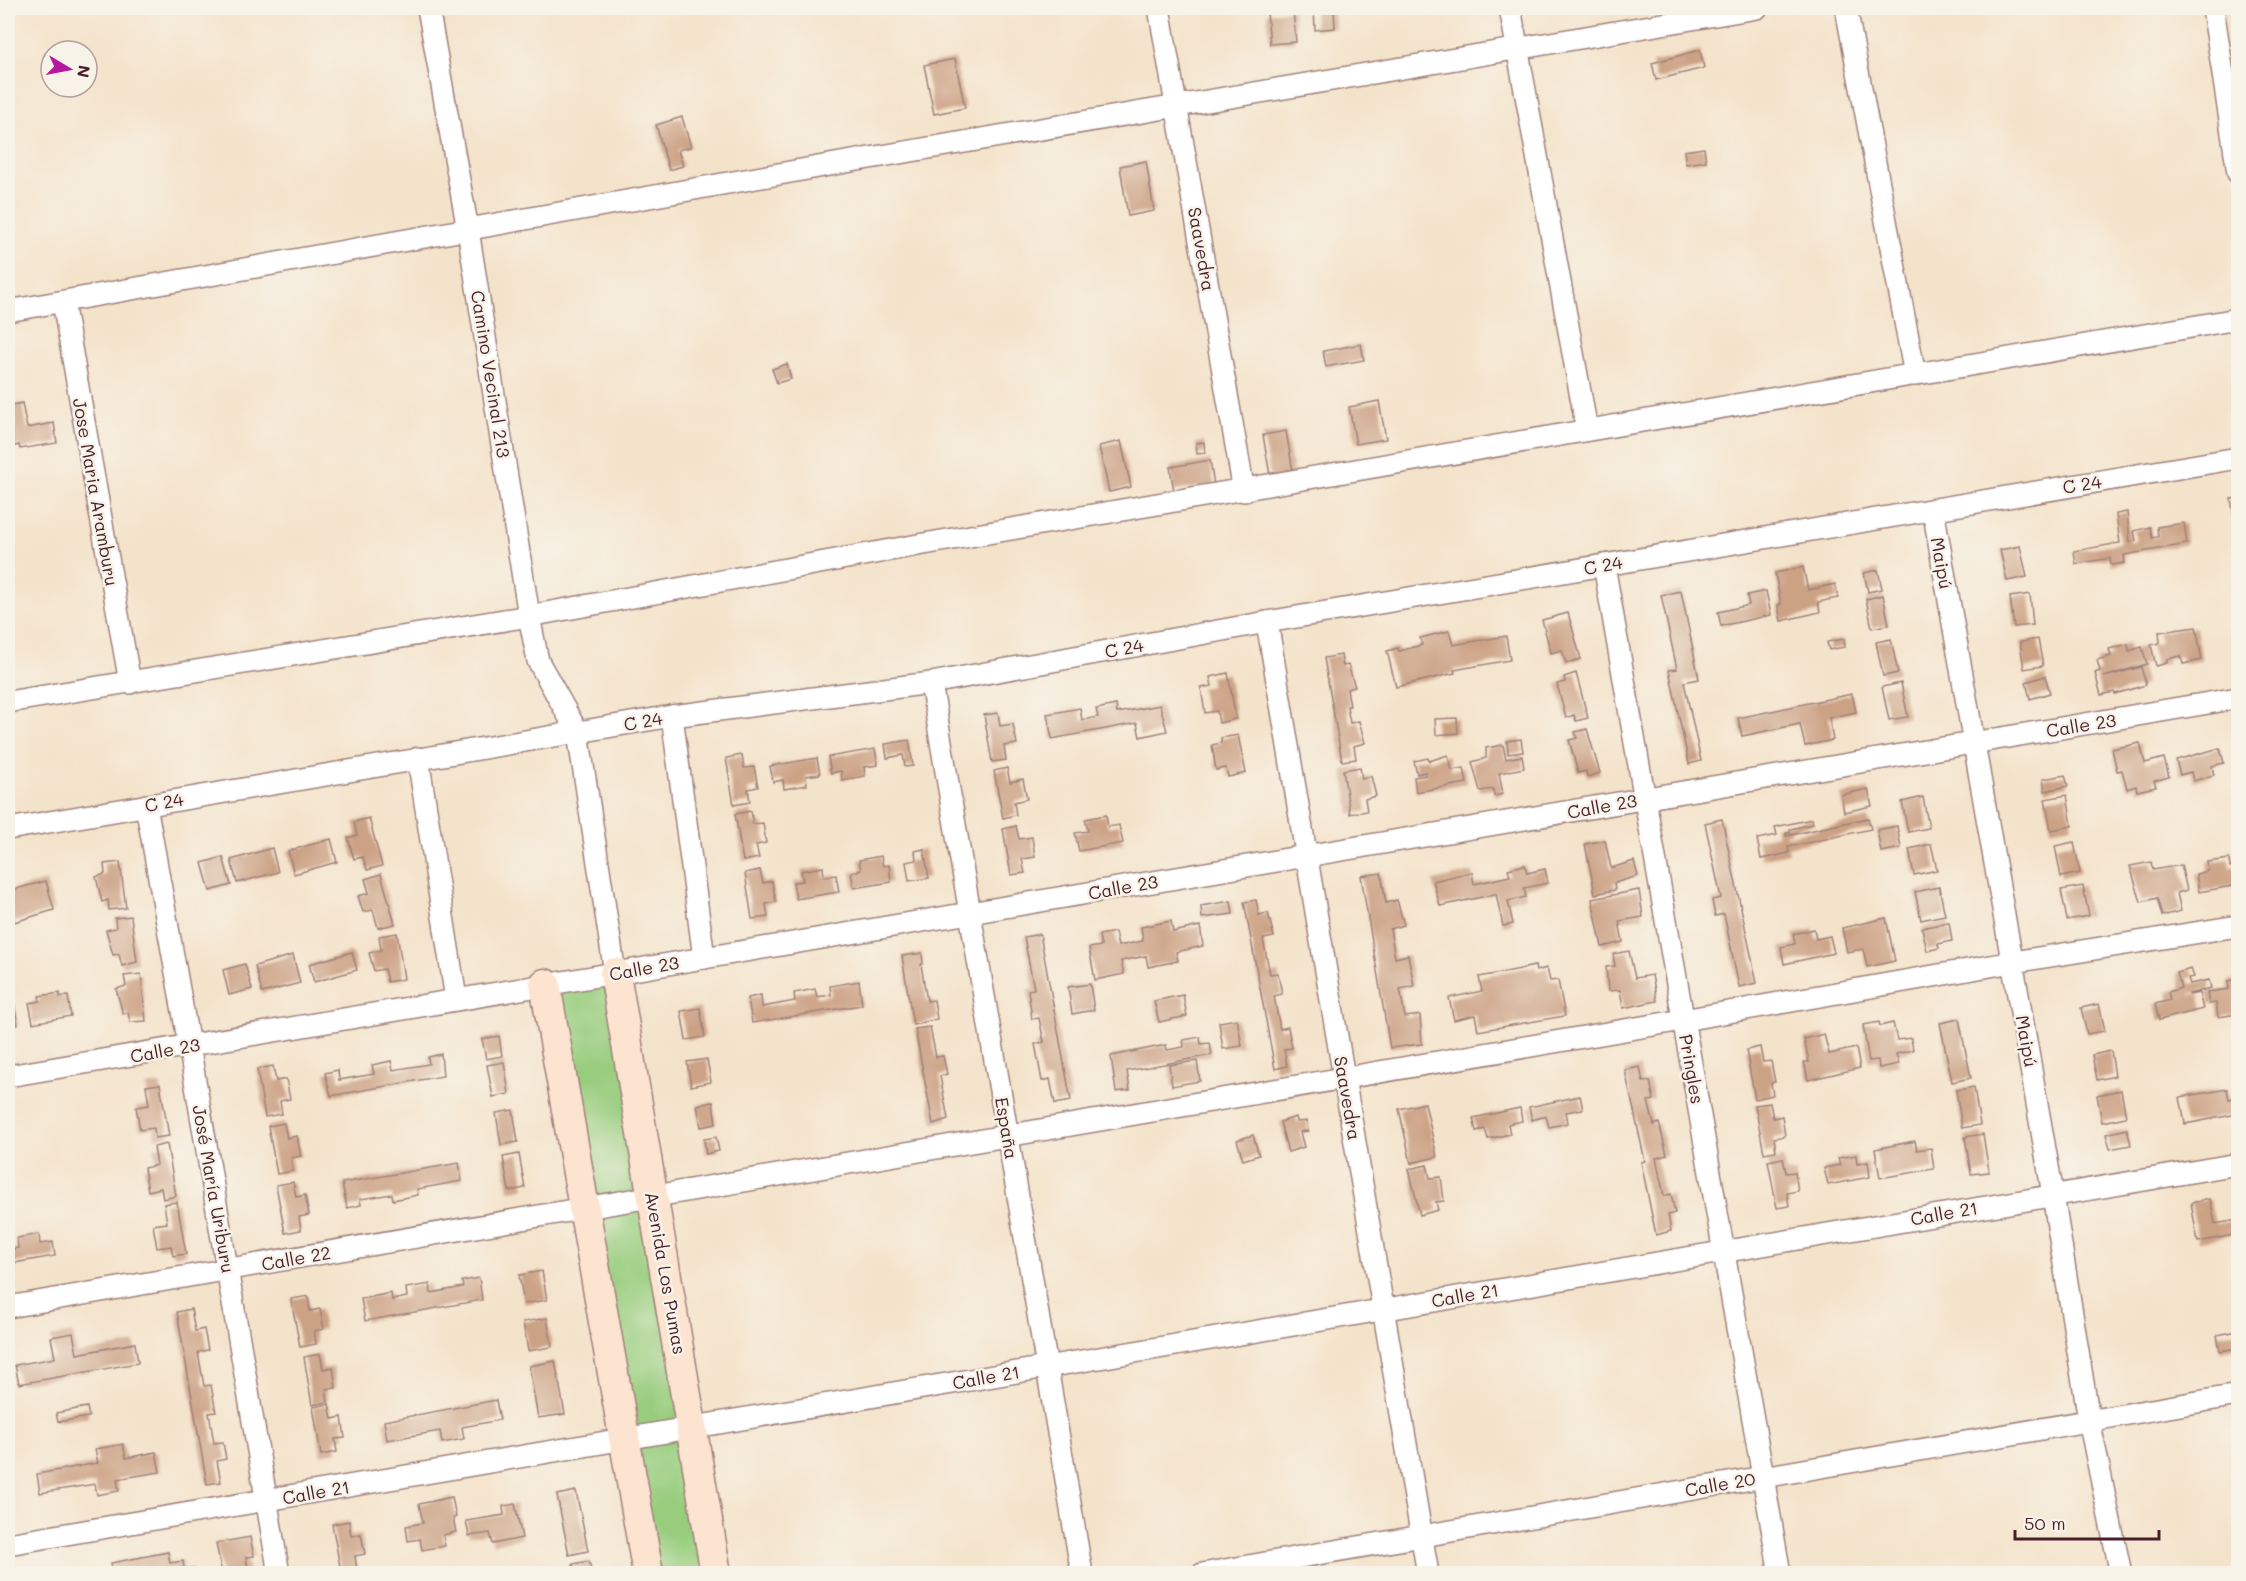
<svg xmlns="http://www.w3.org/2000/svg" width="2246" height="1581" viewBox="0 0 2246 1581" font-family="Mali,sans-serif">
<rect width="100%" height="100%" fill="#f7f3e8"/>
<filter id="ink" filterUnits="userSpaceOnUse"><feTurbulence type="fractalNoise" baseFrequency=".0167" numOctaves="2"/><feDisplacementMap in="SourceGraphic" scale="12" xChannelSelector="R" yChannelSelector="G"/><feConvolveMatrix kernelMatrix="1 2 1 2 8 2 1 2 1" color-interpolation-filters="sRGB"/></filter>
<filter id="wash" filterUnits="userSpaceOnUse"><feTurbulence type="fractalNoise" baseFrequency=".008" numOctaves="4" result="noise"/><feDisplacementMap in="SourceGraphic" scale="24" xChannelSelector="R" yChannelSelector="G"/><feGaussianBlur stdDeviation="1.35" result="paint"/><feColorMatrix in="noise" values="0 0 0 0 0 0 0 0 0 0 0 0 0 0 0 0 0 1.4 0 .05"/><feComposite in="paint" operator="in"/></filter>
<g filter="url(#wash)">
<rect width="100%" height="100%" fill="#f4e3cb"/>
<path fill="#98cd7e" stroke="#717654" stroke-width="1.5" d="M614,974L715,1573H647L546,985Z"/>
<g id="blocks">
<g fill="#cca285">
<path d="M1334,9L1335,28L1315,30L1314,10Z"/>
<path d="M1293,10L1296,42L1270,44L1267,13Z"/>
<path d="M1700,50L1704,68L1656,80L1652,63Z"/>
<path d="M955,59L965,108L934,114L924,65Z"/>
<path d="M682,117L691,147L678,150L683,166L669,170L656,125Z"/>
<path d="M1704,148L1706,161L1686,164L1684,151Z"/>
<path d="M1146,161L1154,211L1128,216L1120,166Z"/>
<path d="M1361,344L1364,360L1326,367L1323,351Z"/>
<path d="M787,364L791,379L777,383L772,369Z"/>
<path d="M1379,401L1386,439L1356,444L1349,407Z"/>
<path d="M22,403L27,428L54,423L57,443L20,449L19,445L8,448V406Z"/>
<path d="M1286,431L1294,477L1271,481L1263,435Z"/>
<path d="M1121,441L1131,487L1109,492L1099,446Z"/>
<path d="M1204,442L1205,453L1197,454L1196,443Z"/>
<path d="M1210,460L1214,485L1174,491L1170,467Z"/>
<path d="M2238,498V535L2237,536L2231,499Z"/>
<path d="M2127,512L2130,542L2136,541L2134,531L2150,527L2152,538L2158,537L2157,527L2184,523L2187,544L2124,555L2125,563L2111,565L2110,558L2076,564L2074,551L2120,543L2116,514Z"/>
<path d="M2020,546L2027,577L2007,581L2000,550Z"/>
<path d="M1803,567L1808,590L1835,584L1838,598L1818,602L1820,612L1781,621L1778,605L1781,604L1775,573Z"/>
<path d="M1878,570L1882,589L1868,592L1864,573Z"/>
<path d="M2238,582V604L2233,583Z"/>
<path d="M1681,591L1699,679L1684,682L1701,761L1689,764L1669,670L1677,669L1661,595Z"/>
<path d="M1766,591L1771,615L1721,626L1718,612L1749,605L1747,595Z"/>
<path d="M2030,594L2033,625L2014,627L2010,597Z"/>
<path d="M1883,595L1889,625L1872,628L1866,599Z"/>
<path d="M1568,613L1581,659L1566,663L1562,650L1551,653L1542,620Z"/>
<path d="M2196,627L2202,660L2183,664L2181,656L2167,659V663L2156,666L2151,645L2160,643L2159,632Z"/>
<path d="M1449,631L1453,645L1506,636L1510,660L1454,670L1455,673L1396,687L1387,651L1398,648L1399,651L1422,645L1420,638Z"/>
<path d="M1844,639L1845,647L1829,650L1827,642Z"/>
<path d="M1891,639L1898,673L1883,676L1876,642Z"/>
<path d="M2038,639L2043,666L2024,669L2020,642Z"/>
<path d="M2128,644L2129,651L2142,647L2147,664L2104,677L2141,667L2146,685L2115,694L2114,692L2101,695L2095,673L2100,671L2097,660L2111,656L2109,649Z"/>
<path d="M1341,655L1343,666L1348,665L1355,687L1347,689L1350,706H1347L1350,723L1359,721L1365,743L1354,746L1356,759L1342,761L1324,658Z"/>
<path d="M1228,673L1236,719L1219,723L1217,711L1205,713L1201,688L1212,686L1210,677Z"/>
<path d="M1576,673L1588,718L1576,721L1574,715L1566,718L1557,684L1565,682L1564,677Z"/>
<path d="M2045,676L2050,693L2030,699L2026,682Z"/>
<path d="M1901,683L1908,717L1889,720L1882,687Z"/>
<path d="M1852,694L1856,712L1829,718L1833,740L1805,746L1800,724L1742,736L1738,718Z"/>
<path d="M1116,705L1117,713L1160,705L1167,731L1140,737L1137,723L1052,739L1047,714L1080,708L1082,720L1098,717L1096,709Z"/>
<path d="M998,713L1000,726L1013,724L1017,744L1004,746L1006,760L992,762L984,715Z"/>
<path d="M1457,718L1458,733L1436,735L1435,719Z"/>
<path d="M1587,729L1600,773L1587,777L1586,771L1578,773L1569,740L1577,738L1575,732Z"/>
<path d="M1238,735L1246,773L1228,777L1226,768L1216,770L1212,745L1221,743V738Z"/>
<path d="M1521,739L1523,752L1508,754L1507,741Z"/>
<path d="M909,740L913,766L905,767L903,755L887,758L885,744Z"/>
<path d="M2140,743L2145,763L2164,758L2169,777L2154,781L2156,787L2137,791L2136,786L2127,789L2122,770L2117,771L2112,749Z"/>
<path d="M1503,745L1506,759L1522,756L1524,768L1499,773L1503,794L1494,796L1493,789L1480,791L1472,762L1486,758V748Z"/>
<path d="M2220,748L2224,763L2212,766L2214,775L2193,781L2191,772L2180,775L2176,760Z"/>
<path d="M875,749L878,765L864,767L865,776L842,780L841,771L831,773L828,757Z"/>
<path d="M742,755L744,768L754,767L758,787L748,789L750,802L734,805L726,758Z"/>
<path d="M1448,755L1452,770L1464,768L1467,783L1416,792L1414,777L1426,775V772L1417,774L1414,761L1428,758L1429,761Z"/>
<path d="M817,758L820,774L806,776L807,785L784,789L783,780L773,782L770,766Z"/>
<path d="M1360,767L1362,779L1371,776L1376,796L1365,799L1367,811L1350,814L1343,770Z"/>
<path d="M1007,768L1010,782L1023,779L1027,799L1014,802L1016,815L1003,818L994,771Z"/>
<path d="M2065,775L2068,786L2045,791L2043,779Z"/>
<path d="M1868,789L1872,806L1844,812L1841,795Z"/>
<path d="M2067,795L2072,826L2051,830L2045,799Z"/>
<path d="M1923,797L1929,828L1908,832L1902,802Z"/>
<path d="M751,811L753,824L763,823L766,843L756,845L759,858L743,861L735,814Z"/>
<path d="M1106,815L1108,827L1119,825L1123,843L1079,851L1075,833L1088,831L1085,819Z"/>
<path d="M369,818L382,866L367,870L363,857L354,859L348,838L357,835L354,822Z"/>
<path d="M1868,818L1871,829L1788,847L1789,853L1761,859L1757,839L1777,835L1775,827L1812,819L1813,824L1790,829V833H1786V836Z"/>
<path d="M1722,819L1757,983L1739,987L1724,914L1715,916L1712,900L1721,898L1705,823Z"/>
<path d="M1016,826L1019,839L1032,837L1035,857L1022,859L1025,873L1011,875L1003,829Z"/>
<path d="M1897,826L1901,848L1881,852L1877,830Z"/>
<path d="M331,839L337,862L294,874L288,851Z"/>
<path d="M1605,840L1611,868L1634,861L1638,876L1614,883L1615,890L1595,894L1585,844Z"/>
<path d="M2074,842L2080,873L2061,877L2055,846Z"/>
<path d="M1931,844L1937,870L1914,875L1909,849Z"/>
<path d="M272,848L278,872L237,883L231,860Z"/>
<path d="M924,849L929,878L909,881L906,862L916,860L915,851Z"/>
<path d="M881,856L883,866L889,865L891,882L854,888L851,872L861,870L859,860Z"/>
<path d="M223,857L231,885L210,891L202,863Z"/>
<path d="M2229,859L2230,867L2238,866V885L2199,892L2196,874L2208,871L2207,862Z"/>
<path d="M120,862L126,908L109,910L108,900L102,902L96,877L105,874L104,864Z"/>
<path d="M2151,862L2153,870L2181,865L2187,890L2177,893L2181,911L2162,916L2157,898L2141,902L2130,866Z"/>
<path d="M1525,865L1527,873L1545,869L1548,883L1524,888L1526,897L1508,901L1513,924L1503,926L1496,894L1440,906L1433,881L1472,872L1474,884L1510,876L1508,869Z"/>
<path d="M823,867L824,877L836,875L839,892L796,899L793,882L803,881L801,871Z"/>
<path d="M760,870L763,883L772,881L776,902L766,904L768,917L752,919L745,873Z"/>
<path d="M1381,873L1386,903L1397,900L1404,925L1390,929L1395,958L1408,955L1414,986L1400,989L1405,1017L1420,1015L1422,1044L1390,1048L1361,876Z"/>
<path d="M381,874L395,924L378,928L373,910L363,912L358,896L369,893L365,879Z"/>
<path d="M46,881L54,910L14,922L8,891Z"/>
<path d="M2083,886L2089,916L2067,920L2061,890Z"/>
<path d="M1939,887L1945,915L1921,920L1915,892Z"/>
<path d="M1639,890L1643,917L1619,921L1623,942L1602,947L1592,899Z"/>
<path d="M1256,900L1259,915L1268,913L1274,937L1263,939L1270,974L1278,973L1282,994L1274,996L1280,1029L1288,1027L1292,1048L1284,1049L1287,1066L1275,1069L1244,902Z"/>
<path d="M1231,901L1233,914L1202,918L1201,906Z"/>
<path d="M131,916L137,962L122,966L119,954L113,955L106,930L116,928L115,918Z"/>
<path d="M1886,918L1895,961L1867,967L1863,949L1847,952L1842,928Z"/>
<path d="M1171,921L1173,932L1200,926L1203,946L1176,952L1178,961L1148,967L1146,956L1121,961L1124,974L1095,980L1089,948L1101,946L1099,935L1115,932L1118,946L1143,941L1141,927Z"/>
<path d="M1949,922L1952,941L1938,944L1939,948L1927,951L1922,928Z"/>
<path d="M1814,929L1816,939L1830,936L1834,953L1784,964L1781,947L1795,944L1793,934Z"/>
<path d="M397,933L404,979L387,982L384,969L374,971L369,953L381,950L379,936Z"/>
<path d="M1040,934L1071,1101L1055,1104L1050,1079L1042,1081L1035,1044L1044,1042L1039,1018L1032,1019L1028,990L1034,989L1024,937Z"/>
<path d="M1629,951L1635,978L1652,975L1657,1001L1623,1008L1620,990L1608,991L1606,967L1615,966L1613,954Z"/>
<path d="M352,952L357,970L314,982L309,964Z"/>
<path d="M922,953L923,964H921L927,1001L934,1000L937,1019L913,1025L902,956Z"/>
<path d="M293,955L300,983L262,993L255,966Z"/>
<path d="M245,964L252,989L229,995L223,970Z"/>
<path d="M1535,966L1536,971L1547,968L1550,981L1558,980L1565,1016L1478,1031L1475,1015L1454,1020L1449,998L1482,991L1479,977Z"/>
<path d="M2191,969L2194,977L2188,978L2190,984L2209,980L2211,988L2189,994L2190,995L2199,993L2203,1009L2159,1020L2155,1004L2170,1000L2168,992L2181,988L2177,973Z"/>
<path d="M141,974L146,1021L130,1022L128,1012L123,1014L116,989L126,986L124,976Z"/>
<path d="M2238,979V1014L2218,1017L2216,1003L2209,1004L2207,992L2229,989L2228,981Z"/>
<path d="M859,981L862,1005L752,1023L748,998L761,995L762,1007L795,1001L794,993L815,989L817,997L831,995L830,986Z"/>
<path d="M1090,984L1094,1010L1072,1014L1068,987Z"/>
<path d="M60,993V997L68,996L71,1016L33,1023L29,1003L40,1001L39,996Z"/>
<path d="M1183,995L1187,1016L1159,1022L1154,1001Z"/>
<path d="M14,1003L18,1025L8,1027V1004Z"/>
<path d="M2099,1004L2105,1031L2087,1034L2081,1008Z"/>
<path d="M700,1008L705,1037L686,1040L681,1011Z"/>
<path d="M1237,1019L1242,1046L1223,1049L1219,1022Z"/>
<path d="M1959,1019L1971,1078L1952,1082L1940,1023Z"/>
<path d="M1879,1022L1880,1026L1893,1023L1897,1040L1911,1038L1913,1050L1896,1054L1899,1064L1879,1068L1878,1060L1869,1061L1863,1025Z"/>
<path d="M930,1027L936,1057L943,1056L947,1074L940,1076L948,1119L933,1124L915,1029Z"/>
<path d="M1824,1034L1829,1054L1856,1048L1860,1068L1808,1080L1804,1062H1809L1804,1039Z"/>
<path d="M499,1036L502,1056L486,1059L482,1039Z"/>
<path d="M1200,1037L1201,1044L1210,1043L1212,1055L1127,1071L1130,1090L1116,1092L1111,1056L1166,1045L1167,1050L1184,1047L1183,1040Z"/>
<path d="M1760,1047L1763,1062L1771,1061L1775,1082L1771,1083L1773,1095L1755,1099L1746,1050Z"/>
<path d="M2111,1051L2115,1076L2097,1080L2092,1055Z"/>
<path d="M441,1054L443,1076L331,1096L325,1073L338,1070L339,1080L374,1074L372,1065L391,1061L393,1070L429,1064L428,1057Z"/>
<path d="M707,1059L711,1082L691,1086L687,1062Z"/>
<path d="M1197,1061L1200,1081L1172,1086L1169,1065Z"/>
<path d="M504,1062L509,1094L493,1097L487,1065Z"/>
<path d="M273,1066L276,1081L286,1079L290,1099L280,1101L282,1114L265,1117L257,1069Z"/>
<path d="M1640,1067L1643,1082L1650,1081L1654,1100L1648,1101L1654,1125L1659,1123L1667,1155L1656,1158L1664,1196L1671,1194L1675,1213L1668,1215L1671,1231L1656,1235L1641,1162L1645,1161L1625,1070Z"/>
<path d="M160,1084L169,1136L155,1138L154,1128L140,1130L136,1107L149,1105L146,1086Z"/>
<path d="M1974,1087L1980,1125L1962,1128L1956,1090Z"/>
<path d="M2227,1089L2229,1099L2238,1097V1114L2185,1124L2180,1097Z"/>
<path d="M2121,1090L2126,1117L2102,1122L2097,1095Z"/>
<path d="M1580,1096L1583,1109L1566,1112L1568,1123L1549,1127L1546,1116L1532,1120L1529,1107Z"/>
<path d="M713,1102L716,1124L701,1127L697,1105Z"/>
<path d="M1425,1103L1437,1157L1411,1163L1399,1109Z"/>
<path d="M1770,1103L1773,1118L1782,1116L1785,1136L1774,1138L1776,1151L1764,1153L1755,1105Z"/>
<path d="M1520,1108L1522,1121L1508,1124L1510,1134L1488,1139L1485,1129L1476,1131L1473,1118Z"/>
<path d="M513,1110L518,1142L501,1145L496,1113Z"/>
<path d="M1296,1117L1297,1122L1307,1121L1308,1131L1300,1132L1304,1147L1288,1152L1280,1122Z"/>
<path d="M284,1123L287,1138L297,1136L301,1156L291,1158L293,1171L277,1174L268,1126Z"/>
<path d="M2127,1129L2131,1145L2110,1149L2106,1134Z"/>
<path d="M1983,1134L1989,1172L1971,1174L1965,1137Z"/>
<path d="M1253,1135L1259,1155L1243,1160L1237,1140Z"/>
<path d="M716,1137L719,1151L706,1154L704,1139Z"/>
<path d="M1915,1141L1917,1150L1931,1148L1934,1169L1880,1178L1875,1149Z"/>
<path d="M167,1144L176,1196L163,1199L161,1188L148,1191L144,1168L157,1165L154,1147Z"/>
<path d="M519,1154L525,1188L509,1191L503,1157Z"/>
<path d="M1856,1155L1857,1164L1868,1162L1870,1177L1828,1185L1824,1168L1840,1165L1838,1158Z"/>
<path d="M1783,1158L1786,1173L1795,1172L1798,1191L1787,1193L1789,1206L1777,1208L1768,1161Z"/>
<path d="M459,1163L462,1181L417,1189L418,1195L393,1200L392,1194L360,1199L361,1205L347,1208L342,1183Z"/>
<path d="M1427,1165L1430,1178L1441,1177L1444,1201L1436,1202L1438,1210L1420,1215L1409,1169Z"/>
<path d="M293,1182L296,1197L305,1195L309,1215L299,1217L301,1230L285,1233L276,1185Z"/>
<path d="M2210,1199L2215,1224L2238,1220V1234L2198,1242L2191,1203Z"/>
<path d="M177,1202L186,1254L173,1256L171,1246L157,1248L153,1225L167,1223L164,1204Z"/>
<path d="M39,1234L40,1244L53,1242L55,1256L8,1264V1250L18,1248L17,1238Z"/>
<path d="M542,1271L547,1300L524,1304L519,1275Z"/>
<path d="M479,1278L482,1300L365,1321L361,1299L391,1293L392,1300L407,1297L406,1288L430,1284L431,1293L463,1287L462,1281Z"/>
<path d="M308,1296L310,1311L320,1309L324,1329L314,1331L316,1344L300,1347L291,1299Z"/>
<path d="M191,1309L195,1331L204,1329L208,1350L198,1352L204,1386L211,1385L216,1412L209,1413L214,1443L223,1442L226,1459L217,1461L221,1482L207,1484L177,1312Z"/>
<path d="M547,1318L552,1347L528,1351L523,1322Z"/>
<path d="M2238,1331V1348L2220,1351L2217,1335Z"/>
<path d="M73,1333L77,1354L135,1343L138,1363L19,1384L15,1365L55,1358L51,1337Z"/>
<path d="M320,1354L323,1369L333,1367L336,1388L326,1389L328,1402L312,1405L304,1357Z"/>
<path d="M555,1361L565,1414L538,1418L529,1366Z"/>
<path d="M496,1400L500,1420L462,1427L464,1439L442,1443L440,1431L387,1440L384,1421Z"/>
<path d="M329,1404L332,1419L342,1417L345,1438L335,1439L337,1452L321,1455L313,1407Z"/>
<path d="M87,1407L89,1417L58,1422L56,1413Z"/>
<path d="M123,1444L126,1458L156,1452L160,1472L117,1479L119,1491L97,1495L95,1484L40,1493L37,1474L98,1463L95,1449Z"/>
<path d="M576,1491L588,1551L569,1555L557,1495Z"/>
<path d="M452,1497L456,1517L453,1518L456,1532L443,1535L445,1546L422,1550L420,1539L408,1541L406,1526L423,1523L419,1504Z"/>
<path d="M515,1504L522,1538L493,1544L490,1533L469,1536L466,1521L504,1515L503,1506Z"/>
<path d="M349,1521L351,1536L361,1534L365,1554L355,1556L357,1569L341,1572L332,1524Z"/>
<path d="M250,1537L254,1556L246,1557L249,1574H222L216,1543Z"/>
<path d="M168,1552L170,1563L183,1561L184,1569L193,1568V1572L113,1574L111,1563Z"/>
<path d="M589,1561L592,1574H575L573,1564Z"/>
</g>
</g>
</g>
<g filter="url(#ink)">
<use href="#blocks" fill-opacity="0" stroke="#9f817b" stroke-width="1.5"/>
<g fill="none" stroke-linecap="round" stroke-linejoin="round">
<defs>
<g id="street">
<path d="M428,8L468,230L529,616L538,661L578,733L615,973"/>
<path d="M1159,8L1244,491"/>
<path d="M1510,8L1587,430"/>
<path d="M1846,8L1915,375"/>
<path d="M2213,8L2238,173"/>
<path d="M63,302L130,683"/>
<path d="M8,311L852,161L1757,8"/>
<path d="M1933,509L2053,1195L2089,1420L2121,1574"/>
<path d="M1604,565L1780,1574"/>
<path d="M1267,622L1428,1574"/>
<path d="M931,683L1082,1574"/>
<path d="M8,702L529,616L918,545L2238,319"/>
<path d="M672,716L704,958"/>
<path d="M418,758L456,999"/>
<path d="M146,805L189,1045L279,1574"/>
<path d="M8,829L672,716L931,683L1267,622L2238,458"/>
<path d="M8,1076L2238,698"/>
<path d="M8,1307L1683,1020L2013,962L2238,926"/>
<path d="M8,1544L2238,1164"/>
<path d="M1202,1574L2238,1395"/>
</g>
<g id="secondary">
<path d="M615,973L716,1574"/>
<path d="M545,984L648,1574"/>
</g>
</defs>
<use href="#street" stroke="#9f817b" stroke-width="24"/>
<use href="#secondary" stroke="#9f817b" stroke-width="33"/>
<use href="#street" stroke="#fff" stroke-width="21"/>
<use href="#secondary" stroke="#fde4d1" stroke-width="30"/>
</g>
</g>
<g text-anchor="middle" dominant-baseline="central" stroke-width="5" stroke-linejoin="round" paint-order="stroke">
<g font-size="18" fill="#4a1f2b" stroke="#f7f3e8">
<text transform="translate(1202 249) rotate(80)">Saavedra</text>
<text transform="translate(491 374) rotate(81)">Camino Vecinal 213</text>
<text transform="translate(2082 484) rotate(-9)">C 24</text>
<text transform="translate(96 492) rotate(80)">Jose Maria Aramburu</text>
<text transform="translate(1942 563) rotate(80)">Maipú</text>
<text transform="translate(1603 565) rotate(-10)">C 24</text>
<text transform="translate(1124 648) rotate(-10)">C 24</text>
<text transform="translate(643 721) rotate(-10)">C 24</text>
<text transform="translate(2081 725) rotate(-9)">Calle 23</text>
<text transform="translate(164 802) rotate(-10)">C 24</text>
<text transform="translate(1602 806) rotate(-10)">Calle 23</text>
<text transform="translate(1123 887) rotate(-10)">Calle 23</text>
<text transform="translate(644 968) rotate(-10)">Calle 23</text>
<text transform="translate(2027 1041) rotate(80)">Maipú</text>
<text transform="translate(165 1050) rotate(-10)">Calle 23</text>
<text transform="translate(1692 1069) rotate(80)">Pringles</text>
<text transform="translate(1348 1098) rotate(80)">Saavedra</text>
<text transform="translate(1007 1128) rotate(80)">España</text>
<text transform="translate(214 1189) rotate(80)">José María Uriburu</text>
<text transform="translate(1944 1213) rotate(-10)">Calle 21</text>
<text transform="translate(296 1258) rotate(-10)">Calle 22</text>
<text transform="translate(666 1273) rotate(80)">Avenida Los Pumas</text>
<text transform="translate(1465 1295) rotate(-10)">Calle 21</text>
<text transform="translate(986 1377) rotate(-10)">Calle 21</text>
<text transform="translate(1720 1484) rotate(-10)">Calle 20</text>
<text transform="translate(316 1492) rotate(-10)">Calle 21</text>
</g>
</g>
<rect width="2246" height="1581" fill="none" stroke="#f7f3e8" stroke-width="30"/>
<g transform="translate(69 69) rotate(100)"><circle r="28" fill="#f7f3e8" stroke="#b29e9c" stroke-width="1.5"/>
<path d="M0-4.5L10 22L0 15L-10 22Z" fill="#b5179e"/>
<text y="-9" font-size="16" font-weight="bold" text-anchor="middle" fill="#4a1f2b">N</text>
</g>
<path d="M2015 1530v9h144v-9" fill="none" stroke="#4a1f2b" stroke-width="3"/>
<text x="2024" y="1530" font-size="18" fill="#4a1f2b" stroke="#f7f3e8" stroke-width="4.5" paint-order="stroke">50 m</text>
</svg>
